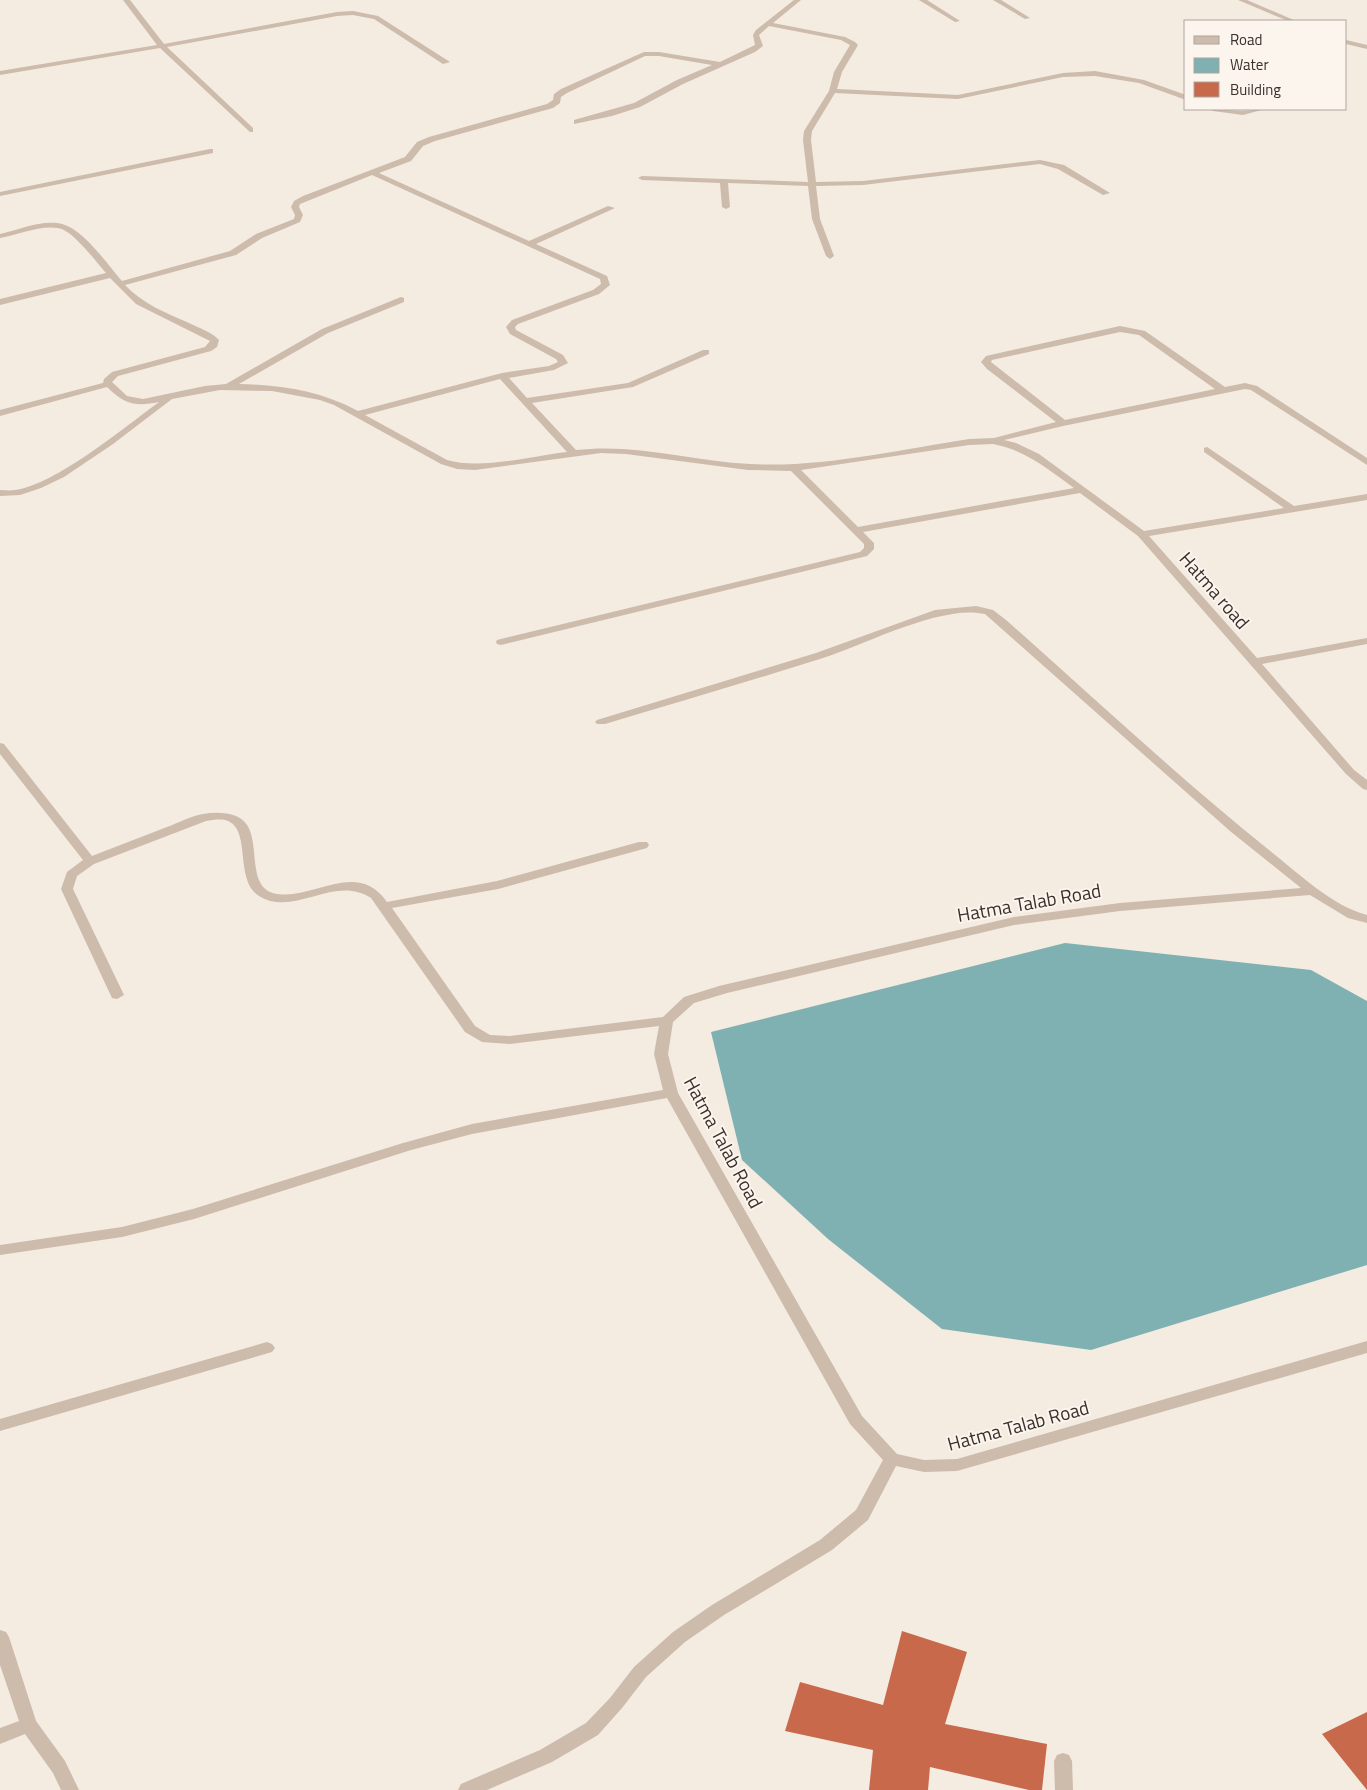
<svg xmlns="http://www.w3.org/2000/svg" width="1367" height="1790" viewBox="0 0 1367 1790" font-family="'Titillium Web',sans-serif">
<rect width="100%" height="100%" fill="#f4ebe1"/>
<path fill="#7fb0b2" d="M1065,943L1311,970L1367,1001V1265L1091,1350L942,1329L828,1239L742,1160L711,1032Z"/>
<g fill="#c8694b">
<path d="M902,1631L967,1652L945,1724L1047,1744L1042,1790H1029L930,1767L928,1790H869L873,1750L785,1731L800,1682L883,1705Z"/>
<path d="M1367,1712V1790L1322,1734Z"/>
</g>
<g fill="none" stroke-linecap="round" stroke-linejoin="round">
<g fill="#cdbbac" fill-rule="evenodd">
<path d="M123,0H130L164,44L337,12L353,11L378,16L450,62L443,64L374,19L353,15L337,16L167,47L253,128V132H250L160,48L0,75V71L157,45Z"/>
<path d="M794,0H801L773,23L845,37L855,42L858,45L842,72L837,89L958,95L1063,73L1095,71L1144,80L1186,95V100L1139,83L1095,76L1063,77L958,99L835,93L812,131L811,140L816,182L863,181L1040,160L1064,165L1110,193L1103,195L1058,169L1040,164L863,185L816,186L820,219L834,256L830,259L826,256L812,219L808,186L728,183L730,207L726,209L722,207L720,183L642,180L638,178L642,176L808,182L803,140L804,131L829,91L834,72L850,45L841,40L769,26L759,35L763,46L755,52L683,84L640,107L612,116L574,124V120L634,103L677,80L712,65L659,56H645L567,93L561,97L560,103L553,108L435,141L423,146L411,161L379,173L529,241L608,206L615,208L536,244L607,276L610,285L599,294L518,324L515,327L516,330L563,355L568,363L554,370L509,378L527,398L628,383L703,350H709V354L633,387L532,403L576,450C635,443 691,461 750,464C821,468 898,450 969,439L994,438L1056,422L987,369L981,362L986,356L1120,326L1145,331L1225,387L1245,383L1257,386L1367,458V465L1251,390L1245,389L1063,426L1004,440L1016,443L1039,454L1144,531L1284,508L1204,452V448L1207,447L1294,506L1367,494V500L1149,536L1257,658L1367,638V644L1262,664L1354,770L1367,780V790L1363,789L1346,774L1138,536L1080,493L863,532L874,543V549L867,556L501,645L497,644L496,642L497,640L860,552L864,548V544L791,471L748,470L626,454L601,453L475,470L457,469L441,464L334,405L320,400L272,391L220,390L172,399L113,444L64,477L41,488L20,495L0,496V490C5,490 10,491 15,490C55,485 125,427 159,402C135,407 124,404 107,387L0,416V410L103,383L104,379L112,372L205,347L210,341L136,304L110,278L0,305V299L106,273C96,262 73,230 58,228C39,225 18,235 0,238V234C18,230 38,221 57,223C81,225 106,263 122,281L230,251L256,234L294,219L295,215L291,207L294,201L303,196L405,157L417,142L429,137L547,104L553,100L554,94L561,89L644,52H659L720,62L755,45L753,35L756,30ZM372,175L600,279L601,284L593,290L512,320L506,327L510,334L556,359L558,362L549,366L502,373L358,411C321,391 281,385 239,384L328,333L404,302V298L401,297L322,329L226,384L205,386L143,399L127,396L112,382L118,376L211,351L217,347L219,340C212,332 199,328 189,323C166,313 143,304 125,285L236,255L262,238L300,222L303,215L299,207L300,204ZM1120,332L1139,335L1215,389L1065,420L991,362L992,360ZM500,379L567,452C532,456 480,470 447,460L365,415ZM993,444C1025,450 1048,469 1074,488L858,527L801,470L969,445Z"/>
<path d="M919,0H927L960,21L955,22Z"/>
<path d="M993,0H1001L1030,18L1025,19Z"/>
<path d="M1238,0H1247L1296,21H1288Z"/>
<path d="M1346,40L1367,45V49L1346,44Z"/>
<path d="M1209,109L1243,111L1265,109L1243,115L1213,111Z"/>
<path d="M210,149H213V153L0,196V192Z"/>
<path d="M976,606L993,610L1006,620C1093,697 1178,777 1269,850C1298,873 1332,906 1367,915V923L1348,918L1310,895L1120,911L1014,925L727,993L694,1003L673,1022L668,1054L678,1093L862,1416L897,1454L924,1460L957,1459L1367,1341V1353L957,1471L924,1472L896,1466L868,1520L832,1550L724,1615L685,1642L646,1677L622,1708L598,1735L552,1762L487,1790H458L461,1784L540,1750L586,1723L610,1698L634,1667L673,1632L712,1605L820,1540L856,1510L883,1460L850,1424L667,1098L472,1134L411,1150L194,1219L122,1237L0,1255V1245L122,1227L193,1209L403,1143L472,1124L663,1090L654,1054L659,1026L510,1044L482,1042L465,1032L371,898C334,874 294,918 259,896C233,879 253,827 225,820C219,819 212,820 206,821L94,864L77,876L73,889L124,995L117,999L112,998L61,889L67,872L83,860L0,754V743L4,744L92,856C117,846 142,837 167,827C178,823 191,816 203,814C214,812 226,812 236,816C268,829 240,888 277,894C314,900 357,859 387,902L497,881L639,842H647L649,845L647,848L498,889L392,908L475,1026L490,1035L510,1036L663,1017L684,997L719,986L1014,917L1120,903L1301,888L1230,831L985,614C942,604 866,644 823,658C750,681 678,702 605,724H597L595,722L597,720L816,653L935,610Z"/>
<path d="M267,1342L272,1344L275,1348L272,1352L0,1431V1419Z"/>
<path d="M0,1630L6,1632L9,1637L36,1721L65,1761L79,1790H61L53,1773L25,1734L0,1744V1728L19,1721L0,1665Z"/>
<path d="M1063,1753L1069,1755L1072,1761L1073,1790H1055L1054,1761L1057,1755Z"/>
</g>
</g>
<g text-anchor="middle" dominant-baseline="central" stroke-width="4" stroke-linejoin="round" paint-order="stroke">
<g font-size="19" fill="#3b302b" stroke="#fbf5ee">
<text transform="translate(1215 590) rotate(49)">Hatma road</text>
<text transform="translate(1029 902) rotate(-10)">Hatma Talab Road</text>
<text transform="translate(724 1142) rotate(62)">Hatma Talab Road</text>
<text transform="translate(1018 1425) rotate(-15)">Hatma Talab Road</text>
</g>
</g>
<rect x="1184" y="20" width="162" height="90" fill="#fbf5ee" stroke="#aea6a0"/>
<rect x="1194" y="36" width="25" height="8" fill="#cdbbac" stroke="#aea6a0"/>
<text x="1230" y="45" font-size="15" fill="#3b302b">Road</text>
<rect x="1194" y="58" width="25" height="15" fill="#7fb0b2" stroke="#aea6a0"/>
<text x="1230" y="70" font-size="15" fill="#3b302b">Water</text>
<rect x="1194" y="82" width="25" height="15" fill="#c8694b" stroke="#aea6a0"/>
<text x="1230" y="95" font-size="15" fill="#3b302b">Building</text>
</svg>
